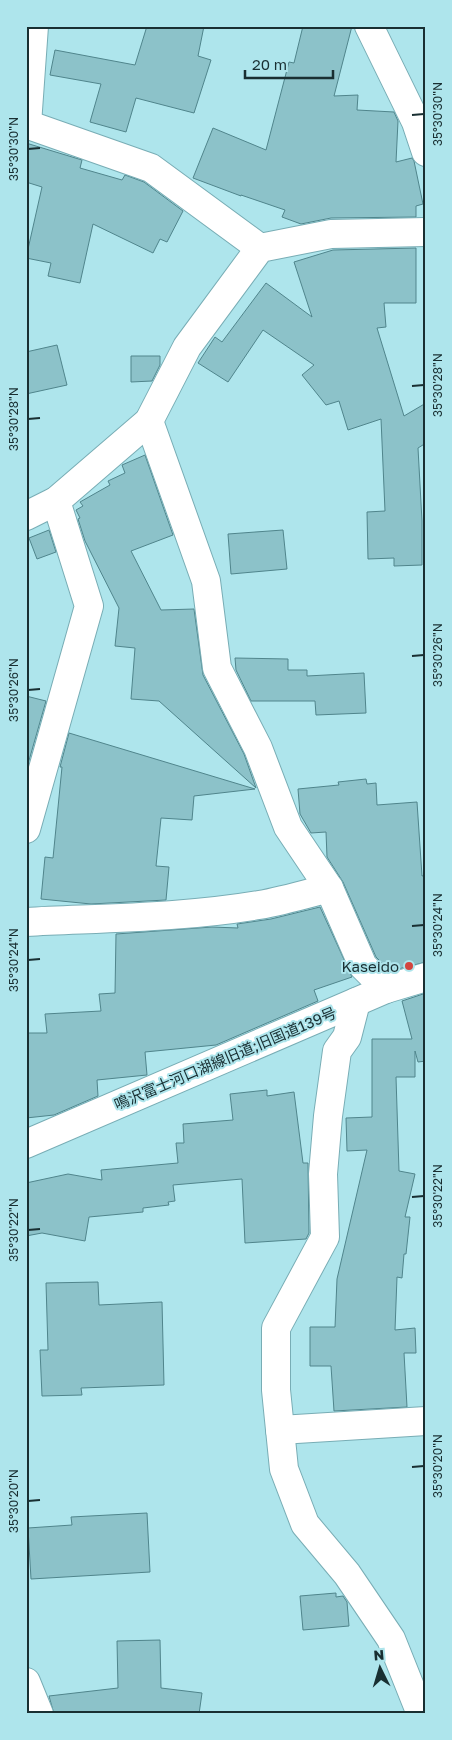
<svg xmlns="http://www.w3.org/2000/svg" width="452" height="1740" viewBox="0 0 452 1740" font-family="'Golos Text','Noto Sans JP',sans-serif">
<rect width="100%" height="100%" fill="#aee5ec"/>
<g fill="#8cc2c9" stroke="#50858c">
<path d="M147,26H204L198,56L211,60L194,113L136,98L126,132L90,122L101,84L50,75L55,50L135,65Z"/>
<path d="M303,26H352L334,96L358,95L357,110L394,112L398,121L396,162L412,158L414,161L423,204L416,206V217L331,218L301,224L282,217L285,210L241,195V196L193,178L213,128L266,150L289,62L294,63Z"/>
<path d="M26,143L82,160L80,168L122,180L125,175L144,182L183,211L167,242L160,239L153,253L93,224L80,283L48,276L51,263L26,258L42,187L26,182Z"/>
<path d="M416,248V303H384L386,327L377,328L404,416L426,403V443L418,448L422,521V565L394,566V558L368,559L367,512L385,511L381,419L348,430L339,401L326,405L302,375L314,365L263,330L228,382L198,363L215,337L222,342L266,283L312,317L294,262L333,250Z"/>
<path d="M57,345L67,385L26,394V352Z"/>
<path d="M131,356H160V365L152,381L131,382Z"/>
<path d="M145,455L173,535L131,551L161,610L194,609L203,675L244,754L256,788L159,701L131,699L135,648L115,646L119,608L85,541L78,519L80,518L76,510L83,506L80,502L110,485L108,481L125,473L122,465Z"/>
<path d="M49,530L56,552L37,559L29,538Z"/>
<path d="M283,530L287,569L231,574L228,534Z"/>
<path d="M235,658L288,659V670H307V676L364,673L366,713L316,715L315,701H251L236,670Z"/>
<path d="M26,696L46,701L26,771Z"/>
<path d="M69,733L255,789L194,796L192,820L161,818L156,866L169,867L166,900L91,904L41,899L45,857L53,858L62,767H60Z"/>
<path d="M366,779L367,784L376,783L377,805L417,802L422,876L426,875V962L390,971L376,957L343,882L327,857L326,832L311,833L300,814L298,789L339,785L338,782Z"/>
<path d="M320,907L352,977L314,990L318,1001L216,1045L145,1052L147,1075L97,1080L98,1096L54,1115L26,1118V1033H47L45,1014L101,1011L99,994L115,993L116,934L212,927L238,928L237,924L271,919Z"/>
<path d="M426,993V1061L418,1062L415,1051V1077H396L399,1171L415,1174L405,1217H410L406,1254H404L402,1278L397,1277L395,1330L415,1328L416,1353H404L407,1407L334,1411L331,1366H310V1327H335L337,1279L367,1150L347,1151L346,1118L372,1117V1039H412L402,1001Z"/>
<path d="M267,1090V1096L294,1092L303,1163H308L309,1233L306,1239L245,1243L242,1179L173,1185L175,1201L168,1202L169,1205L143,1208V1212L89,1217L85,1241L42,1233L26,1236V1183L68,1174L102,1180L101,1170L178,1163L176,1143H184L183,1124L233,1120L230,1094Z"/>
<path d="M98,1282L99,1305L162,1302L164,1385L81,1388L82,1395L42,1396L40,1350H48L46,1283Z"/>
<path d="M147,1513L150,1572L31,1579L28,1528L72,1525L71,1517Z"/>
<path d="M336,1593V1597L343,1596L347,1602L349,1626L303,1630L300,1596Z"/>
<path d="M160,1640L161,1688L202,1693L199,1714H54L49,1696L118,1688L117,1641Z"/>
</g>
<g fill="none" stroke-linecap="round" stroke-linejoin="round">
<defs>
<g id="minor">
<path d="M369,26L416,122L426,152"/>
<path d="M26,124L151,168L260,248"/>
<path d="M27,124L34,26"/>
<path d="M149,421L206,581L217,668L258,748L288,827L329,888L363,966L386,989"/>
<path d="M26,516L56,501L149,421L187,347L260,248L331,234L426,232"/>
<path d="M26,829L89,606L56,501"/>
<path d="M26,922C103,918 182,918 259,905C282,901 306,894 329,888"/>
<path d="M356,1002L347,1037L337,1051L328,1116L323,1174L325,1237L276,1328V1390L284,1469L305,1524L347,1574L391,1639L421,1714"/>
<path d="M26,1144L386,989L426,977"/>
<path d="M280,1430L426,1421"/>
<path d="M26,1682L39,1714"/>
</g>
</defs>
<use href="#minor" stroke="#78adb5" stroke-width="30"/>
<use href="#minor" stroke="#fff" stroke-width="28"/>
</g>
<path fill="none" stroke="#192f32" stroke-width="2" d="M412,115L424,114M28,149L40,148M412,386L424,385M28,419L40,418M412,656L424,655M28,690L40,689M412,926L424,925M28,960L40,959M412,1197L424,1196M28,1230L40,1229M412,1467L424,1466M28,1501L40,1500"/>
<circle fill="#d3453f" stroke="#aee5ec" stroke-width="2" cx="409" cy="966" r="5"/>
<g text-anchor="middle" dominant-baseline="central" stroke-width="4" stroke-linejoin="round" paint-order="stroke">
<g font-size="15" fill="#192f32" stroke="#aee5ec" text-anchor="end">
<text x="399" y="966">Kaseido</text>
</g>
<g font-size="15" fill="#192f32" stroke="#aee5ec">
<text transform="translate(225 1058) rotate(-23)">鳴沢富士河口湖線旧道;旧国道139号</text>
</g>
</g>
<rect width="452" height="1740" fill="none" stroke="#aee5ec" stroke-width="55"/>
<g transform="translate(380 1668) rotate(355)" stroke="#aee5ec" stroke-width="4" paint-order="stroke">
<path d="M0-4L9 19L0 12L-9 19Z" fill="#192f32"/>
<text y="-8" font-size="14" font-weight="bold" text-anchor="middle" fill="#192f32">N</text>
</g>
<path d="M245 70v8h88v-8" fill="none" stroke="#192f32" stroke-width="2.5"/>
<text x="252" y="70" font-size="15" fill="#192f32" stroke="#aee5ec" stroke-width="4" paint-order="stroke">20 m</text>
<rect x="28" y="28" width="396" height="1684" fill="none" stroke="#192f32" stroke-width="2"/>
<g font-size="12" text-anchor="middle" fill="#192f32">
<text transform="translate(438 114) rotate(-90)" y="4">35°30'30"N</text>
<text transform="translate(14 149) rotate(-90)" y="4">35°30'30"N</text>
<text transform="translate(438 385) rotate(-90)" y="4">35°30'28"N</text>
<text transform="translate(14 419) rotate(-90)" y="4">35°30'28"N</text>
<text transform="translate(438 655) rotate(-90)" y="4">35°30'26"N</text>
<text transform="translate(14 690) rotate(-90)" y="4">35°30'26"N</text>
<text transform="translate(438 925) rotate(-90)" y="4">35°30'24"N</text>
<text transform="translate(14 960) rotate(-90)" y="4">35°30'24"N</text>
<text transform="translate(438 1196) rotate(-90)" y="4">35°30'22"N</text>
<text transform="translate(14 1230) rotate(-90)" y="4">35°30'22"N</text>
<text transform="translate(438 1466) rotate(-90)" y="4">35°30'20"N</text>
<text transform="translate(14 1501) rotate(-90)" y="4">35°30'20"N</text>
</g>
</svg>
